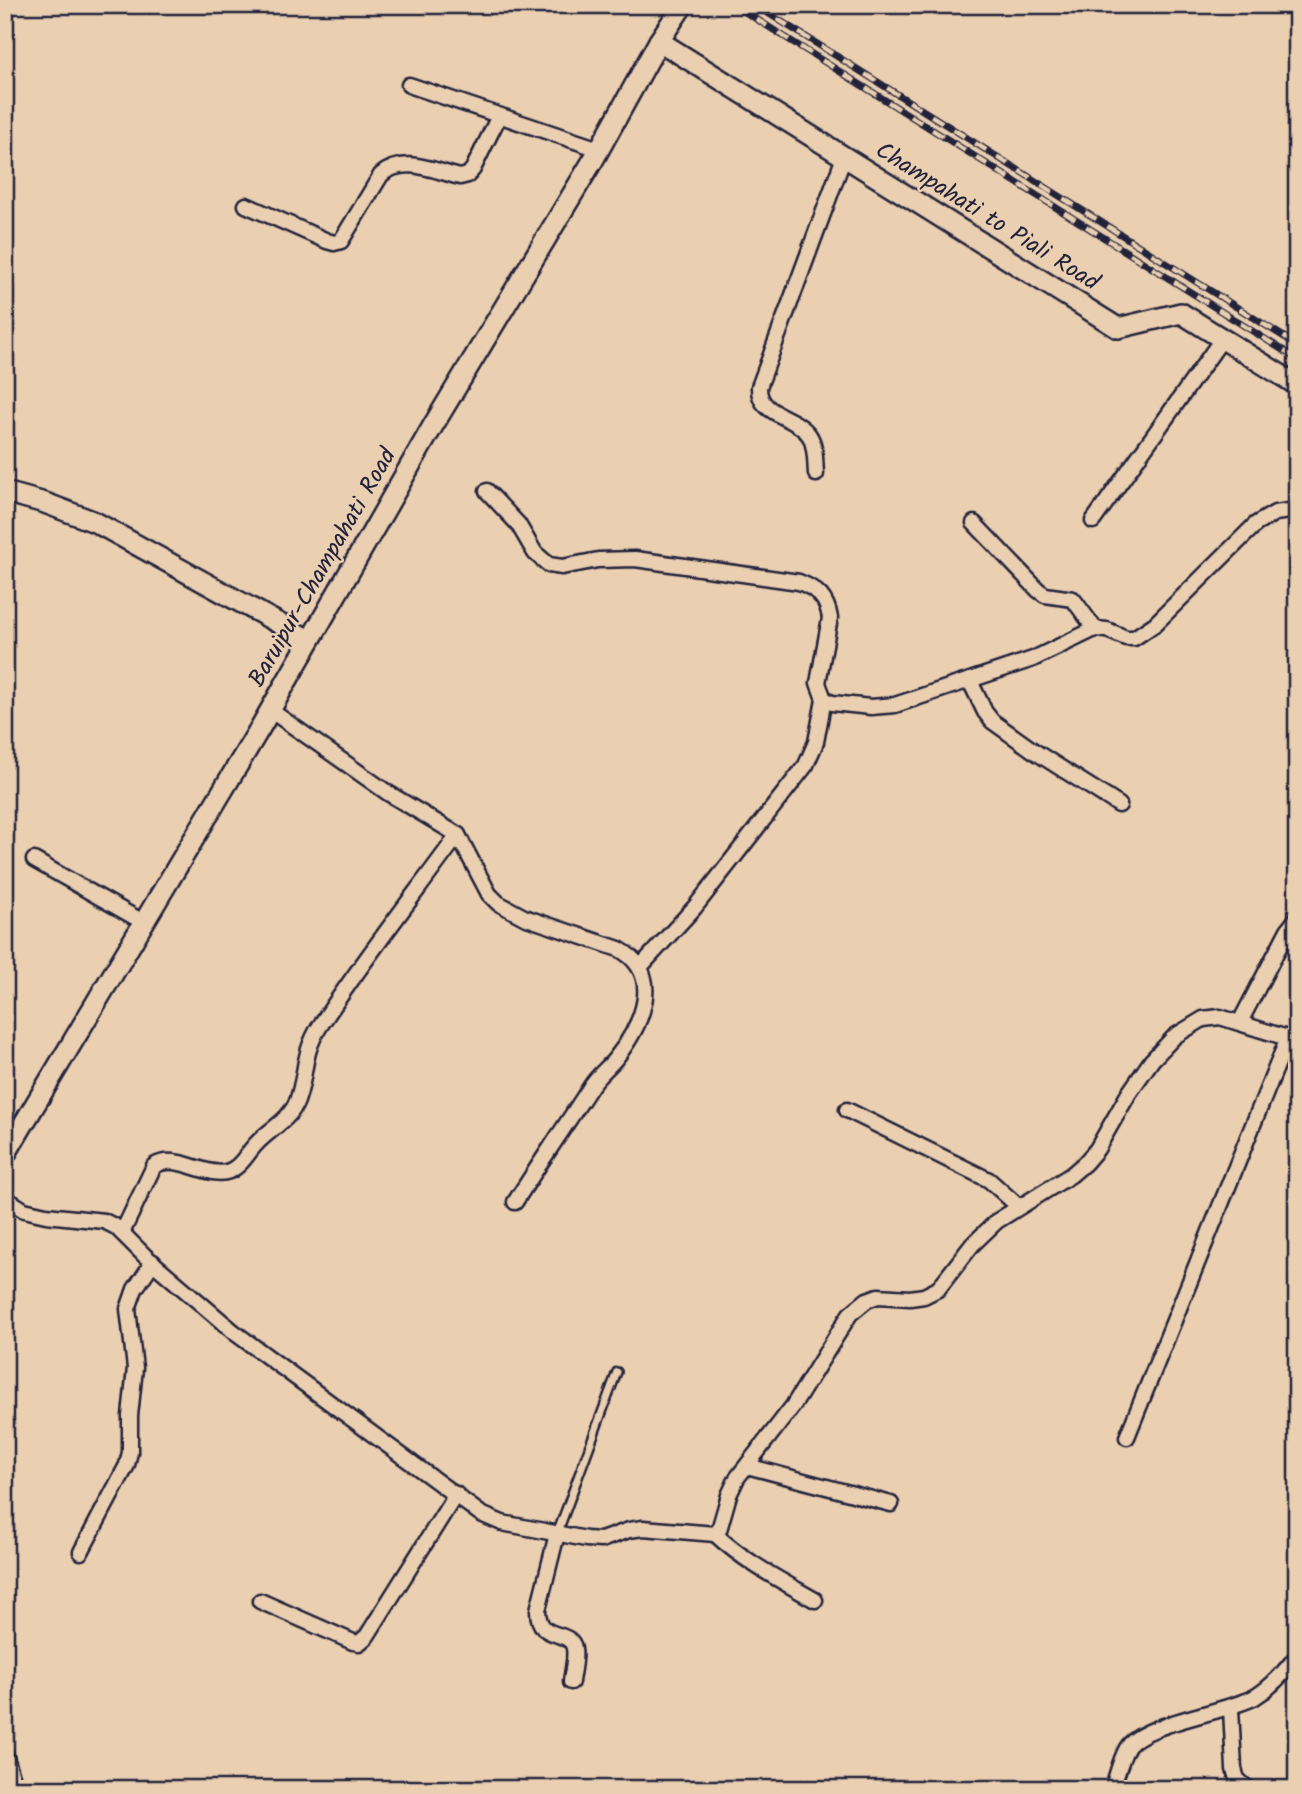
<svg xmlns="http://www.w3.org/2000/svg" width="1302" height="1794" viewBox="0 0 1302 1794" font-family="Kalam,sans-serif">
<rect width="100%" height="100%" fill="#eacfb1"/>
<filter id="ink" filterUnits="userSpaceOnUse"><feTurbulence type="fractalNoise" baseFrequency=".0143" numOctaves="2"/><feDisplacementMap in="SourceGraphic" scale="14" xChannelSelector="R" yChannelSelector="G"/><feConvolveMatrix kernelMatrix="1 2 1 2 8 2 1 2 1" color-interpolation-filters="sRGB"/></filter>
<g filter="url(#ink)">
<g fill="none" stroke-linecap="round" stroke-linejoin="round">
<defs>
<path id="lane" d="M557,1534L617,1372"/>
<g id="street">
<path d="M409,85L599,149"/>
<path d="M246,205L327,241L334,243L341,241L381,175C404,155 434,171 460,177L468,175L473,169L499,116"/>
<path d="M816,474C815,462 816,445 809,435C795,415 758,416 759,387L844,157"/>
<path d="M487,491L518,524L535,553L549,565L562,567L598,560L635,559L799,582C817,589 827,598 830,618L818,683L824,699L832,703L871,707L895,705L1033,659L1095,629L1107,630L1126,638H1134L1155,624L1256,524L1275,513L1297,510"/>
<path d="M1093,521L1222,339"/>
<path d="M974,523L1038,590L1045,595L1073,599L1095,629"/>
<path d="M970,681L985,712L992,721L1034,751L1119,805"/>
<path d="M270,710L388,793L458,835L489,894L498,903L524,917L619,949C665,974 642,1025 616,1058C608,1068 598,1075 591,1086C566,1125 540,1163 515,1202"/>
<path d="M34,860L143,922"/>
<path d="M641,966L695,907L806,765L816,742L824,699"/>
<path d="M1240,1022L1288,930L1297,918"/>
<path d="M847,1110L989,1180L1018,1206"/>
<path d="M5,1198L24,1210L46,1215L104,1221L116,1227L145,1256L234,1332L481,1514L502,1523L586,1539L601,1540L629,1530L643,1528L715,1534L719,1530L729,1495L737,1478L793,1406L850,1314L867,1300L878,1296L910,1298L924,1296L938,1289L972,1245L997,1221L1071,1175L1085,1163L1097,1149L1129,1093L1152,1060L1175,1036L1203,1019L1220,1017L1297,1041"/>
<path d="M122,1233L154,1166C179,1150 214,1186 236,1167C244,1161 249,1151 257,1143C270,1129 290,1120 297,1101C307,1074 302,1053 320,1026C363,960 412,898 458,835"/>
<path d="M1127,1437L1288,1038"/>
<path d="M747,1466L891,1504"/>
<path d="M557,1534L538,1610C538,1643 570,1628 574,1648C576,1658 572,1672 571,1682"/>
<path d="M715,1534C745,1562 780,1580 815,1600"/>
<path d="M81,1552L127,1465L130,1452V1416L135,1368L128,1309L135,1289L153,1262"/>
<path d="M260,1601L353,1642L359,1643L367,1636L456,1494"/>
<path d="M1231,1708L1234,1769L1237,1779L1248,1789"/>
<path d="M5,1754L16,1789"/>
<path d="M1112,1789C1117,1776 1120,1760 1127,1748C1142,1723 1225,1713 1255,1697C1273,1686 1284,1672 1297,1656"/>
</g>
<g id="secondary">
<path d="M659,41L1118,328L1181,313L1297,385"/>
<path d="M5,492L45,503L95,522L309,640"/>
<path d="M5,1155L260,728L434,424L595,157L659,41L683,5"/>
</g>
</defs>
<use href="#lane" stroke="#22223b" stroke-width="12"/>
<use href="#street" stroke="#22223b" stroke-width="19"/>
<use href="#secondary" stroke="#22223b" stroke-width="24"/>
<use href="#lane" stroke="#eacfb1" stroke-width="7"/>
<use href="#street" stroke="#eacfb1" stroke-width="14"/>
<use href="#secondary" stroke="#eacfb1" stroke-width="19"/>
<defs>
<g id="rail">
<path d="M734,5L1297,359"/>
<path d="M755,5L1297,345"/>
</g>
</defs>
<use href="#rail" stroke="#22223b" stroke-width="7"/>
<use href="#rail" stroke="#eacfb1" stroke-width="4.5" stroke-dasharray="13" stroke-linecap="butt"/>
</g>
</g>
<g text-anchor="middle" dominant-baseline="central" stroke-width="5" stroke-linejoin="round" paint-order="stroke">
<g font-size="24" fill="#22223b" stroke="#eacfb1">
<text transform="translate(987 217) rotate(32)">Champahati to Piali Road</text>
<text transform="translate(323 568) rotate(-60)">Baruipur-Champahati Road</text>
</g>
</g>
<rect width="1302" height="1794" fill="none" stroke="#eacfb1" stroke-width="28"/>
<rect x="14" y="14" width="1274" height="1766" fill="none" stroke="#22223b" stroke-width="2.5" filter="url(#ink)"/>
</svg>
